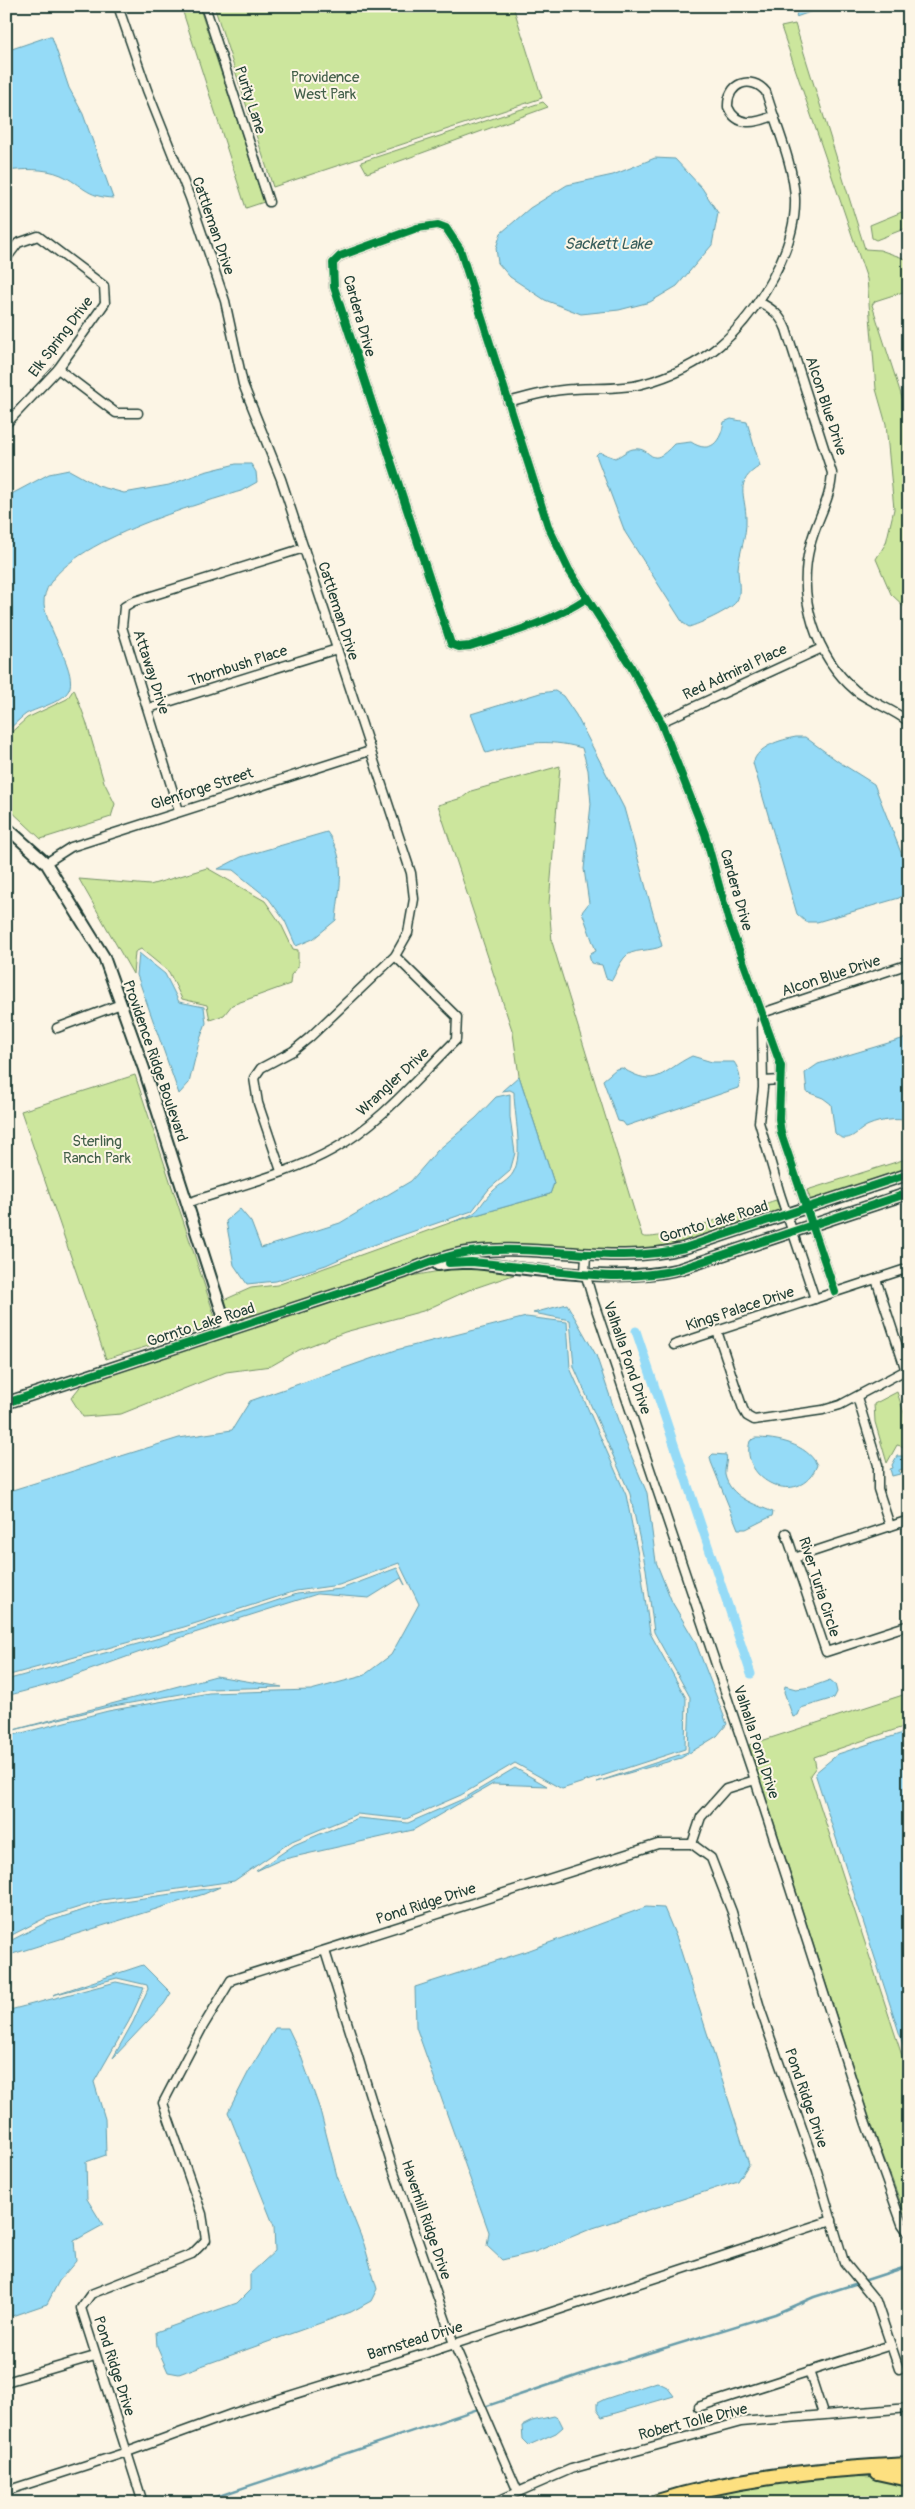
<svg xmlns="http://www.w3.org/2000/svg" width="915" height="2509" viewBox="0 0 915 2509" font-family="Pangolin,sans-serif">
<rect width="100%" height="100%" fill="#fcf5e5"/>
<filter id="ink" filterUnits="userSpaceOnUse"><feTurbulence type="fractalNoise" baseFrequency=".02" numOctaves="2"/><feDisplacementMap in="SourceGraphic" scale="10" xChannelSelector="R" yChannelSelector="G"/><feConvolveMatrix kernelMatrix="1 2 1 2 8 2 1 2 1" color-interpolation-filters="sRGB"/></filter>
<g filter="url(#ink)">
<g fill="#cce69d" stroke="#769268">
<path d="M181,6H199L264,202L246,208Z"/>
<path d="M214,6H513L542,98L273,187Z"/>
<path d="M795,24L865,249L880,250L909,260V290L875,301L872,305L909,419V611L891,594L876,559L886,543L894,509L886,424L876,389L867,279L781,27Z"/>
<path d="M543,102L548,107L367,173L361,162Z"/>
<path d="M909,209V227L876,240L872,238L870,225Z"/>
<path d="M74,689L86,721L104,782L115,804L111,817L41,839L6,806V737L27,718L67,699Z"/>
<path d="M560,766L549,904L552,942L642,1236C654,1244 757,1206 776,1200L781,1211L683,1244L641,1251L456,1250L431,1256L403,1268L231,1325L224,1300L251,1288L277,1285L455,1221L550,1194L554,1183L519,1076L513,1033L438,805L462,798L471,791Z"/>
<path d="M207,868L265,901L281,924L293,949L298,950V967L291,975L290,984L232,1005L224,1015L210,1020L207,1005L182,999L169,972L141,949L135,952L133,974L79,879L150,885Z"/>
<path d="M135,1075L215,1317L201,1330L106,1359L21,1111Z"/>
<path d="M909,1158V1169L811,1201L807,1190Z"/>
<path d="M462,1267L519,1273L469,1290L423,1311L345,1332L299,1350L271,1366L226,1372L121,1414L83,1417L71,1398L83,1383L406,1277Z"/>
<path d="M897,1392L909,1428V1448L897,1445L887,1463L875,1422L874,1404Z"/>
<path d="M909,1693V1725L814,1757L816,1767L810,1775L909,2077V2225L871,2123L749,1745Z"/>
<path d="M833,2476L879,2477L909,2483V2503H681L777,2482Z"/>
</g>
<g fill="#95dbf7" stroke="#669ca9">
<path d="M798,6H827L796,17Z"/>
<path d="M47,37H52L69,88L83,114L113,198C86,197 83,185 61,175C45,168 23,169 6,171V51Z"/>
<path d="M655,158L675,159L702,188L718,213L712,245L677,286L650,302L619,310L581,314L545,300L510,277L498,263L496,248L501,233L530,208L567,185L613,175Z"/>
<path d="M731,419L747,422L760,466C733,482 746,495 746,519C747,536 739,552 738,569C738,578 742,595 736,602C729,611 699,624 689,627L683,623L625,532L596,455L599,452L615,458C621,456 627,450 633,449C654,446 648,472 674,444L691,442C711,455 721,441 724,422Z"/>
<path d="M236,464H251L256,472L257,482L241,491C198,504 41,548 44,604C46,627 75,668 70,687C66,702 39,707 26,714C19,719 13,726 6,732V497L49,474L69,470L98,486L124,493L169,485L204,472Z"/>
<path d="M555,691L563,696L576,715L624,808L662,946C652,952 631,948 624,958C619,964 616,973 612,980L606,978L602,965L591,963L589,955L596,951L582,912L589,903L584,869L591,804L588,770L582,748C546,738 521,743 486,753L471,714L540,693Z"/>
<path d="M796,737H805L839,762L874,784L909,873L907,892L899,898L817,922H806L797,914L753,763C758,746 780,740 796,737Z"/>
<path d="M327,832C348,861 339,886 336,920L313,939L296,946L285,921L269,899L233,870L218,869L241,857Z"/>
<path d="M139,953L165,974L179,1002L204,1007L206,1023L199,1042L189,1083L179,1094L137,975Z"/>
<path d="M905,1038L909,1041V1121C896,1118 881,1120 869,1125C858,1129 848,1147 835,1133L831,1104L823,1098L807,1092L805,1073L818,1064Z"/>
<path d="M692,1056L712,1062H734C739,1069 742,1079 738,1088L626,1126L623,1122L618,1121L603,1080L616,1069L622,1068C658,1090 661,1071 692,1056Z"/>
<path d="M519,1076L554,1183L550,1194L455,1221C483,1212 475,1209 493,1191C499,1185 509,1180 513,1173C524,1155 514,1114 514,1092L510,1090L502,1091Z"/>
<path d="M510,1094V1117L515,1153L510,1171L489,1189L472,1211L362,1249L326,1265L276,1281L247,1284L234,1265L226,1221L240,1209L251,1222L261,1248L340,1223L411,1181L437,1151L476,1118L496,1097Z"/>
<path d="M567,1304L596,1355L624,1438L647,1493L656,1562L672,1602L695,1641L727,1724L717,1736L681,1758L597,1782L688,1752L690,1697L654,1632L646,1569L630,1494L574,1367L570,1320L533,1313Z"/>
<path d="M526,1317L567,1322L570,1368L626,1495L641,1570L650,1633L686,1698L685,1749L562,1789L515,1763L461,1795L406,1819L357,1814L292,1841L234,1881L102,1900L45,1918L6,1938V1737L108,1711L209,1693L311,1690L363,1676L391,1655L419,1604L399,1563L339,1585L296,1591L184,1627L6,1676V1492L179,1438L232,1430L250,1401L396,1350Z"/>
<path d="M755,1438C777,1438 807,1444 817,1465C800,1510 739,1480 750,1441Z"/>
<path d="M713,1454L726,1455C728,1461 724,1468 725,1475C730,1497 754,1504 773,1512L772,1516L746,1529H738L711,1462L710,1457Z"/>
<path d="M897,1456H903L909,1460V1471L907,1468L899,1470L900,1474L892,1476L890,1469L893,1468L892,1465Z"/>
<path d="M397,1568L405,1585L401,1578L369,1598L317,1594L185,1636L48,1685L6,1696V1680L185,1631L297,1594L341,1589Z"/>
<path d="M216,1676L282,1687L209,1689L108,1707L6,1732Z"/>
<path d="M830,1680L835,1684L837,1692L834,1698L801,1708L798,1715L793,1717L784,1692L785,1686L796,1689L811,1687Z"/>
<path d="M909,1731V2063L815,1773L838,1754Z"/>
<path d="M515,1768L547,1786L493,1784L413,1830L280,1860L256,1871L294,1845L358,1818L408,1823L463,1799Z"/>
<path d="M220,1887L204,1894L6,1956V1943L47,1922L102,1904Z"/>
<path d="M646,1907L664,1908L677,1939L749,2164L738,2181L593,2228L535,2252L502,2260L487,2246L489,2232L416,2027L415,1987L527,1951Z"/>
<path d="M143,1965L171,1993L164,2004L113,2058L133,2022L148,1989L147,1985L117,1978L53,1995Z"/>
<path d="M116,1982L144,1988L129,2021L94,2082L105,2119L106,2155L86,2162L87,2199L103,2225L74,2241L76,2261L59,2281L47,2304L6,2318V2011Z"/>
<path d="M275,2028H288L300,2053L320,2110L337,2176L364,2244L377,2289L371,2301L351,2312L179,2374L168,2372L157,2347L156,2332L237,2303L250,2290V2274L275,2251L274,2226L228,2112L249,2071Z"/>
<path d="M657,2382L667,2387L674,2396L602,2417L597,2410V2403L605,2399Z"/>
<path d="M554,2416L559,2419L563,2427L556,2433L529,2445L523,2439L522,2426L532,2421Z"/>
</g>
<g fill="none" stroke-linecap="round" stroke-linejoin="round">
<g stroke="#669ca9" stroke-width="2.5">
<path d="M863,2281L909,2266"/>
<path d="M198,2503L600,2368L775,2314L814,2297L858,2283"/>
</g>
<path stroke="#95dbf7" stroke-width="9" d="M636,1331L751,1674"/>
<defs>
<g id="street">
<path d="M118,6L147,90L190,198L225,301L243,384L281,479L411,873L414,899L408,933L395,956L310,1037L293,1051L261,1068L254,1078L258,1103L281,1171"/>
<path d="M205,6L269,202"/>
<path d="M6,259L18,243L38,236L104,286L105,303L58,369L6,424"/>
<path d="M759,302C773,309 780,315 786,329L832,473C831,500 816,520 810,546C797,597 815,656 856,691C872,703 893,709 909,722"/>
<path d="M58,369L116,413H138"/>
<path d="M508,402C530,396 551,390 574,389C597,387 619,390 642,384C704,368 743,333 773,277C786,253 796,227 795,198C793,162 776,126 766,92C751,74 727,83 728,107C737,128 756,123 773,116"/>
<path d="M587,598C551,622 511,633 470,646L459,647L451,644L334,287L333,263L340,256L417,228L438,225L446,228L460,249L548,526L569,570L630,665L660,720L705,834L729,922L781,1066L779,1119L781,1133L835,1292"/>
<path d="M149,708L337,649"/>
<path d="M661,722L822,648"/>
<path d="M179,811L122,627L124,607L132,602L304,548"/>
<path d="M46,863L71,847L370,751"/>
<path d="M762,1013L909,964"/>
<path d="M762,1020L763,1088L759,1122L780,1194L815,1299"/>
<path d="M57,1028L121,1004"/>
<path d="M763,1081L781,1080"/>
<path d="M187,1203C234,1187 292,1173 334,1149C381,1123 418,1077 456,1040L457,1017L395,956"/>
<path d="M586,1255L585,1273L592,1297L755,1780L866,2124L902,2224L909,2234"/>
<path d="M876,1279L909,1380"/>
<path d="M717,1331L743,1409L747,1416L754,1420L823,1410L840,1405L906,1370"/>
<path d="M674,1345L909,1268"/>
<path d="M857,1397L878,1465V1489L890,1526"/>
<path d="M786,1533L826,1652L909,1625"/>
<path d="M794,1558L909,1520"/>
<path d="M692,1844L701,1817L726,1789L755,1780"/>
<path d="M325,1951L392,2166L454,2344L518,2492"/>
<path d="M809,2371L823,2414"/>
<path d="M6,2382L95,2356"/>
<path d="M698,2407L891,2345"/>
<path d="M6,2491L127,2452L234,2413L433,2351L832,2220"/>
<path d="M143,2503L81,2308L91,2294L192,2254L206,2240L202,2214L163,2103L202,2028L231,1980L658,1844H692L711,1858L732,1912L761,2011L817,2171L844,2262L876,2301L899,2369"/>
<path d="M493,2503L571,2469L741,2422L909,2408"/>
</g>
<g id="secondary">
<path d="M6,827L46,863L104,957L144,1069L228,1331"/>
<path d="M438,1265C465,1260 490,1265 517,1268C568,1274 629,1281 680,1269L909,1193"/>
<path d="M6,1403L405,1272C426,1263 447,1255 470,1252C542,1243 613,1266 684,1248L909,1174"/>
</g>
<g id="highway">
<path d="M877,2472L909,2479"/>
<path d="M654,2503C736,2477 823,2469 909,2465"/>
</g>
</defs>
<use href="#street" stroke="#1f3d34" stroke-width="11"/>
<use href="#secondary" stroke="#1f3d34" stroke-width="14"/>
<use href="#highway" stroke="#1f3d34" stroke-width="18"/>
<use href="#street" stroke="#fcf5e5" stroke-width="8"/>
<use href="#secondary" stroke="#fcf5e5" stroke-width="10"/>
<use href="#highway" stroke="#fde080" stroke-width="14"/>
<defs>
<g id="cycleway">
<path d="M587,598C551,622 511,633 470,646L459,647L451,644L334,287L333,263L340,256L417,228L438,225L446,228L460,249L548,526L569,570L630,665L660,720L705,834L729,922L781,1066L779,1119L781,1133L835,1292"/>
<path d="M449,1263L471,1262C540,1267 612,1286 680,1269L909,1193"/>
<path d="M6,1403L405,1272C426,1263 447,1255 470,1252C542,1243 613,1266 684,1248L909,1174"/>
</g>
</defs>
<use href="#cycleway" stroke="#fcf5e5" stroke-width="11"/>
<use href="#cycleway" stroke="#00873e" stroke-width="8"/>
</g>
</g>
<g text-anchor="middle" dominant-baseline="central" stroke-width="4" stroke-linejoin="round" paint-order="stroke">
<g font-size="15" fill="#425f49" stroke="#fcf5e5">
<text x="325" y="77">Providence<tspan x="325" dy="17">West Park</tspan></text>
<text x="97" y="1141">Sterling<tspan x="97" dy="17">Ranch Park</tspan></text>
</g>
<g font-size="15" fill="#1f3d34" stroke="#fcf5e5">
<text transform="translate(250 100) rotate(72)">Purity Lane</text>
<text transform="translate(213 226) rotate(71)">Cattleman Drive</text>
<text transform="translate(359 316) rotate(74)">Cardera Drive</text>
<text transform="translate(61 337) rotate(-53)">Elk Spring Drive</text>
<text transform="translate(826 406) rotate(72)">Alcon Blue Drive</text>
<text transform="translate(338 611) rotate(72)">Cattleman Drive</text>
<text transform="translate(238 666) rotate(-18)">Thornbush Place</text>
<text transform="translate(151 672) rotate(72)">Attaway Drive</text>
<text transform="translate(735 672) rotate(-25)">Red Admiral Place</text>
<text transform="translate(202 789) rotate(-18)">Glenforge Street</text>
<text transform="translate(736 890) rotate(74)">Cardera Drive</text>
<text transform="translate(831 976) rotate(-18)">Alcon Blue Drive</text>
<text transform="translate(155 1061) rotate(71)">Providence Ridge Boulevard</text>
<text transform="translate(393 1082) rotate(-43)">Wrangler Drive</text>
<text transform="translate(714 1222) rotate(-17)">Gornto Lake Road</text>
<text transform="translate(740 1309) rotate(-18)">Kings Palace Drive</text>
<text transform="translate(201 1325) rotate(-18)">Gornto Lake Road</text>
<text transform="translate(627 1358) rotate(71)">Valhalla Pond Drive</text>
<text transform="translate(819 1587) rotate(72)">River Turia Circle</text>
<text transform="translate(756 1742) rotate(72)">Valhalla Pond Drive</text>
<text transform="translate(426 1904) rotate(-18)">Pond Ridge Drive</text>
<text transform="translate(806 2098) rotate(71)">Pond Ridge Drive</text>
<text transform="translate(426 2220) rotate(71)">Haverhill Ridge Drive</text>
<text transform="translate(415 2341) rotate(-17)">Barnstead Drive</text>
<text transform="translate(114 2366) rotate(72)">Pond Ridge Drive</text>
<text transform="translate(693 2422) rotate(-14)">Robert Tolle Drive</text>
</g>
<g font-size="16" font-style="italic" fill="#375d5b" stroke="#fcf5e5">
<text x="608" y="244">Sackett Lake</text>
</g>
</g>
<rect width="915" height="2509" fill="none" stroke="#fcf5e5" stroke-width="25"/>
<rect x="12" y="12" width="890" height="2484" fill="none" stroke="#1f3d34" stroke-width="2" filter="url(#ink)"/>
</svg>
